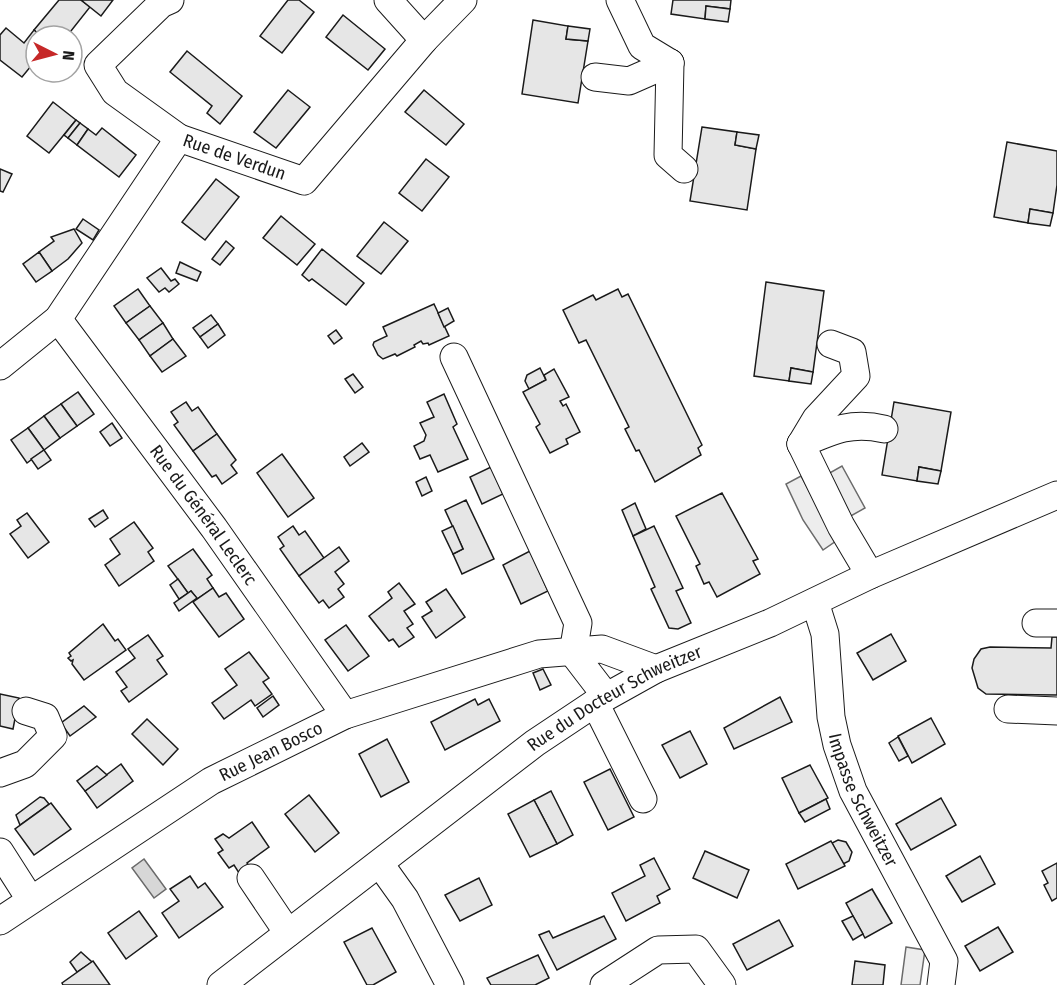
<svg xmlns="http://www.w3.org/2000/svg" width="1057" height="985" viewBox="0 0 1057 985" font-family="'Fira Sans Condensed',sans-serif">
<rect width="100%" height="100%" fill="#fff"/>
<g fill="#ededed" stroke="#6a6a6a" stroke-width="1.5">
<path d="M842,466L865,508L849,517L826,475Z"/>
<path d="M801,476L836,541L823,550L803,520L786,484Z"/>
<path d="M906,947L925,950L920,985H901Z"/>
</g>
<path fill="#d7d7d7" stroke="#6a6a6a" stroke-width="1.5" d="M144,859L166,889L154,898L132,868Z"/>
<g fill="#e6e6e6" stroke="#1a1a1a" stroke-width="1.5">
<path d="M59,0H81L90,7L67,36H41L34,30Z"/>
<path d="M81,0H113L101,16Z"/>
<path d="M288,0H299L314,12L282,53L260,36Z"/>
<path d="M673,0H731L730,9L706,6L705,19L671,14Z"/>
<path d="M706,6L730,9L728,22L705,19Z"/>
<path d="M343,15L385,49L368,70L326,37Z"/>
<path d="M533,20L568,26L566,39L588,41L578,103L522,94Z"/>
<path d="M568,26L590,29L588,41L566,39Z"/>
<path d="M6,28L24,43L34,30L41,36H36V60L22,77L0,60V35Z"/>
<path d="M187,51L242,96L220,124L207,113L212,106L170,72Z"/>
<path d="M288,90L310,107L276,148L254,132Z"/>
<path d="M424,90L464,124L446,145L405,112Z"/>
<path d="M53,102L76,120L49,153L27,136Z"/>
<path d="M76,120L80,123L68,138L64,135Z"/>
<path d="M80,123L88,129L77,145L68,138Z"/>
<path d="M702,127L737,132L735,145L756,149L747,210L690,201Z"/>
<path d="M102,128L136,155L119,177L77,145L88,129L96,135Z"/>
<path d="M737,132L759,135L756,149L735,145Z"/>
<path d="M1007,142L1057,151V185L1053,213L1030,209L1028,223L994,217Z"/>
<path d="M426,159L449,177L422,211L399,193Z"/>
<path d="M0,169L12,174L3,192L0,191Z"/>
<path d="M216,179L239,197L205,240L182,222Z"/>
<path d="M1030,209L1053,213L1050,226L1028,223Z"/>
<path d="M281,216L315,244L297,265L263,238Z"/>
<path d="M83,219L99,230L93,240L76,229Z"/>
<path d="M384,222L408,241L381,274L357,256Z"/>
<path d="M74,229L82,243L68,259L52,271L39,252L54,241L51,237Z"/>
<path d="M226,241L234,248L220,265L212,259Z"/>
<path d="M322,249L364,283L346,305L312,279L309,281L302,275Z"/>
<path d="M39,252L52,271L36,282L23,264Z"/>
<path d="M180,262L201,272L197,281L176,273Z"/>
<path d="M161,268L171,281L175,279L179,284L169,292L165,288L159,292L147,278Z"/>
<path d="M766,282L824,291L813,372L791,368L789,381L754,376Z"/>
<path d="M138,289L150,306L126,323L114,306Z"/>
<path d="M618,289L622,297L628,294L702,445L698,448L701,455L655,482L639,450L636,451L625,429L629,427L586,340L579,343L563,310L593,295L596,300Z"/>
<path d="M434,304L449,336L429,345L428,343L423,344L421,341L414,345L415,347L397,356L395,354L383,359L378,355L373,345L374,342L387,336L383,327Z"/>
<path d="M150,306L163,323L139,340L126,323Z"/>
<path d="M448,308L454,321L444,327L438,313Z"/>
<path d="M211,315L218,324L200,337L193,328Z"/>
<path d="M163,323L173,339L150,356L139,340Z"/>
<path d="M218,324L225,335L208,348L200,337Z"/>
<path d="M336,330L342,338L334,344L328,336Z"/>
<path d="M173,339L186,356L162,372L150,356Z"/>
<path d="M540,368L546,380L529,389L525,381L527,375Z"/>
<path d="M791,368L813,372L811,384L789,381Z"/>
<path d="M554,369L569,397L560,401L563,406L566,404L580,432L566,439L568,444L550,453L536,427L540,424L523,392L546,380L544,375Z"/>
<path d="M353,374L363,387L355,393L345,379Z"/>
<path d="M78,392L94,414L77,426L61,404Z"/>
<path d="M444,394L457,424L453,427L468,459L438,472L430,455L420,459L414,446L424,441L426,435L420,423L434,417L427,402Z"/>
<path d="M186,402L192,411L198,407L217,434L193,451L174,425L178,422L171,412Z"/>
<path d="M894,402L951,412L941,471L919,467L917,481L882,475Z"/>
<path d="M61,404L77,426L60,438L44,416Z"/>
<path d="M44,416L60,438L44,450L28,428Z"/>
<path d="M112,423L122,438L110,446L100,432Z"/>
<path d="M28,428L44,450L27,463L11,440Z"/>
<path d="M217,434L236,460L231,465L237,473L222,484L216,475L212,477L193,451Z"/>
<path d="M362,443L369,452L350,466L344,457Z"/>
<path d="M44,450L51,460L38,469L31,459Z"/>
<path d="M282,454L314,498L288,517L257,473Z"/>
<path d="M491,467L503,494L482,504L470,477Z"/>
<path d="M919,467L941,471L938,484L917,481Z"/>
<path d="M426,477L432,491L422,496L416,482Z"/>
<path d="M722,493L758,559L753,561L760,574L717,597L709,582L704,584L696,566L700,564L676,516Z"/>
<path d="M466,500L494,559L462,574L453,554L463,549L445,510Z"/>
<path d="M635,503L646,529L633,536L622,510Z"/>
<path d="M103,510L108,518L95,527L89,519Z"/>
<path d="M27,513L49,542L28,558L10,534L21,526L17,520Z"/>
<path d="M134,522L153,548L148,552L154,561L119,586L105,565L120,554L110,539Z"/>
<path d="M293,526L299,535L305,531L324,558L299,576L280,549L284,546L278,537Z"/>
<path d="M453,526L463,549L453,554L442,531Z"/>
<path d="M654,526L683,588L676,591L691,623L678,629L669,628L651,589L655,587L633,536Z"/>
<path d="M339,547L349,561L335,572L344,584L338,589L344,597L329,608L323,600L319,603L299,576Z"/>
<path d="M193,549L212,575L207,579L213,588L197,599L191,591L188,593L168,566Z"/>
<path d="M530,551L548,591L521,604L503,565Z"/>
<path d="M178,579L188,593L179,599L170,585Z"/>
<path d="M399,583L415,604L404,611L413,624L407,628L414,637L399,647L393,639L389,641L369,616L392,598L388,592Z"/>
<path d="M213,588L219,597L226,593L244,619L219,637L193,602Z"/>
<path d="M446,589L465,617L436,638L422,617L432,611L426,602Z"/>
<path d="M191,591L197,598L179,611L174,603Z"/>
<path d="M103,624L115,641L118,639L126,650L84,680L72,664L73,660L71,661L68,658L71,656L69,653Z"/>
<path d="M346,625L369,656L348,671L325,640Z"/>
<path d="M891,634L906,661L873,680L857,653Z"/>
<path d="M148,635L163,656L157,660L167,674L129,702L121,691L127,687L116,672L135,658L128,649Z"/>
<path d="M1052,637H1057V695L986,694L978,688L972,668L974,659L981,649L990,647L1051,648Z"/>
<path d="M249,652L269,678L263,682L272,694L255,706L251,700L224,719L212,703L237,685L225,669Z"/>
<path d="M543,669L551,685L540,690L533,673Z"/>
<path d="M0,694L19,698L13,729L0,726Z"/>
<path d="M273,696L279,705L263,717L257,708Z"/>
<path d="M780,697L792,722L734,749L724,728Z"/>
<path d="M475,699L478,705L489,699L500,721L445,750L431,722Z"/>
<path d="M84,706L96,717L70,736L61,723Z"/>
<path d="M931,718L945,744L912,763L898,736Z"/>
<path d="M147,719L178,749L163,765L132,734Z"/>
<path d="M690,731L707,764L680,778L662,745Z"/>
<path d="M898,737L908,756L899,761L889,743Z"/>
<path d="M387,739L409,782L381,797L359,754Z"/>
<path d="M121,764L133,781L97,808L85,791Z"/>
<path d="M810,765L828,798L799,813L782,778Z"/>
<path d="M97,766L107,775L85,791L77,781Z"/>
<path d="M610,769L634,817L608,830L584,782Z"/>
<path d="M551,791L573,835L557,844L534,800Z"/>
<path d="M309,795L339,833L315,852L285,814Z"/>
<path d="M40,797L44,798L49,804L20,825L16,815Z"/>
<path d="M941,798L956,825L911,850L896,824Z"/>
<path d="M826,799L830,809L805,822L799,813Z"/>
<path d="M534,800L557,844L530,857L508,814Z"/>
<path d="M51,803L71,829L34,855L15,829Z"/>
<path d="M252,822L269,847L247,863L251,869L241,876L234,865L229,868L218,853L223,850L215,839L223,834L229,838Z"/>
<path d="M838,840L846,842L852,852L849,861L843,864L832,843Z"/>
<path d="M831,841L845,866L798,889L786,864Z"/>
<path d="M705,851L749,870L737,898L693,878Z"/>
<path d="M980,856L995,884L962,902L946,876Z"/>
<path d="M654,858L670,889L657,896L660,903L626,921L612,893L645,876L640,865Z"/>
<path d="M1057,863V898L1052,901L1044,885L1048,883L1042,871Z"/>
<path d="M190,876L198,888L205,883L223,907L179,938L162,913L179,901L170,889Z"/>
<path d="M479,878L492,905L460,921L445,895Z"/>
<path d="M872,889L892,923L865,938L846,903Z"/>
<path d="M139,911L157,936L126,959L108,933Z"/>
<path d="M604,916L616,939L557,970L539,935L549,931L553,938Z"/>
<path d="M853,916L863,934L853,940L842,921Z"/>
<path d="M779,920L793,946L747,970L733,944Z"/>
<path d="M998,927L1013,952L980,971L965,946Z"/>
<path d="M372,928L396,972L373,985H367L344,942Z"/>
<path d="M81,952L92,962L77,972L70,962Z"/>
<path d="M538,955L549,978L535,985H491L487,978Z"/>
<path d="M93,961L110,985H63L62,983Z"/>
<path d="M855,961L885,965L883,985H852Z"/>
</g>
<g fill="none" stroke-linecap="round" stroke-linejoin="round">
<defs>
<g id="minor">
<path d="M170,0L161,4L98,65L115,92L179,138"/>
<path d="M388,0L424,40"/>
<path d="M620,0L642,46L670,63"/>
<path d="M670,63L668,155L684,169"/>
<path d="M595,77L629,81L670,63"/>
<path id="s1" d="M58,319L214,528L345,715"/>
<path d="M454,357L578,623L573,653"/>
<path id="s2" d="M0,366L58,319L179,138L304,181L424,40L463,0"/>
<path d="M801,444L841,526L870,575"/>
<path d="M801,444L816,419L856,376L852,352L831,344"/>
<path d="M801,444C831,431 851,421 884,429"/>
<path id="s3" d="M815,602L825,634L831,717L837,745L853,791L944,961L941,985"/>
<path d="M1036,623H1057"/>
<path d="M573,653L606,696"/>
<path d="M595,703L643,799"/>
<path d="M1008,709L1057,711"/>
<path d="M0,773L25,764L53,736L45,717L26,711"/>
<path d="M0,852L30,899"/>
<path d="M380,864L405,899L450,985"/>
<path d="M251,878L288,933"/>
<path id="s4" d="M0,921L211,781L345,715L539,654L602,649L656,669"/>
<path id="s5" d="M221,985L535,743L595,703L656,669L770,623L870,575L1057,495"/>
<path d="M604,985L658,950L696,949L722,985"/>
</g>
</defs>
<use href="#minor" stroke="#1a1a1a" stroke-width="29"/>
<use href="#minor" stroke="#fff" stroke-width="27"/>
</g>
<g text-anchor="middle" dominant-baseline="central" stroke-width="4.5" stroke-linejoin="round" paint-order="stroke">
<g font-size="18" fill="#1a1a1a" stroke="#fff">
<text stroke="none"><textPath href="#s2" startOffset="351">Rue de Verdun</textPath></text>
<text stroke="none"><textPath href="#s1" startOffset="244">Rue du Général Leclerc</textPath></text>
<text stroke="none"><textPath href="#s5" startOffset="488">Rue du Docteur Schweitzer</textPath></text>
<text stroke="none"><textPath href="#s4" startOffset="320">Rue Jean Bosco</textPath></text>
<text stroke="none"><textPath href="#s3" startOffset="206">Impasse Schweitzer</textPath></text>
</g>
</g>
<g transform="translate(54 54) rotate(96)"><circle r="28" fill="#ffffff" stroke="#a3a3a3" stroke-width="1.5"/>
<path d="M0-4.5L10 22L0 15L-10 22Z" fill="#c62828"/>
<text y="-9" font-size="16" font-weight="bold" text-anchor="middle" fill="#1a1a1a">N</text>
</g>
</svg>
